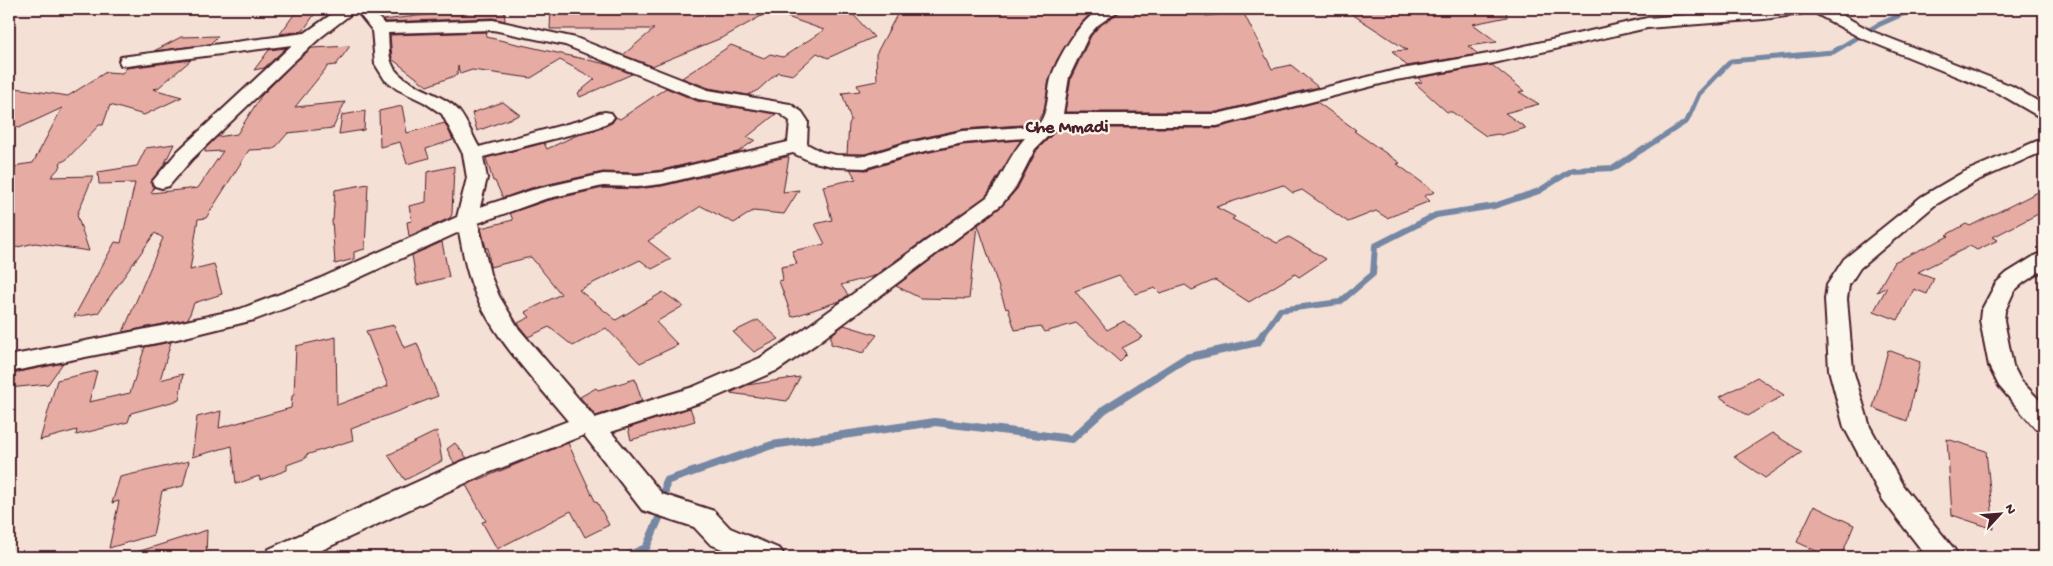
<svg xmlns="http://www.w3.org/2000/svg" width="2053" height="566" viewBox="0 0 2053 566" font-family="'Gochi Hand',sans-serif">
<rect width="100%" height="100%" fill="#f5e0d6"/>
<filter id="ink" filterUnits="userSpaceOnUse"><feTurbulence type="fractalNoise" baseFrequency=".02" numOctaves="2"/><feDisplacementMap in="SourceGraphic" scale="10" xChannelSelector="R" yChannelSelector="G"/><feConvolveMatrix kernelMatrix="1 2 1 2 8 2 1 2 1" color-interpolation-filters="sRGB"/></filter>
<g filter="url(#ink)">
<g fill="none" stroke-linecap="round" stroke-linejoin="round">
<path stroke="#7587a2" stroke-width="5" d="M1642,150L1687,121L1699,94L1731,61L1833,52L1878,25L1907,12L1921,9"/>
<path stroke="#7587a2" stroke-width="6" d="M1263,335L1280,310L1340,302L1373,274L1375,246L1436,215L1494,206L1539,191L1572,170L1614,168L1644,148"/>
<path stroke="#7587a2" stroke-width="8" d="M625,557L646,548L663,509L666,481L772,445L935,422L1072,439L1105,409L1186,358L1258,342L1263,334"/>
</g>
<g fill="#e6aca3" stroke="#4a1f2b">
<path d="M298,9H318L303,31L280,34Z"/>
<path d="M433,9H504L505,21L493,18L385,22L383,20L434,14Z"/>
<path d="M551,9H848L874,37L828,58L817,53L793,75L778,72L758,90L748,95L709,88L682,78L731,45L764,58L770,54L783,57L824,30L770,11L724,37L652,66L623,55L654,29H550Z"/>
<path d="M900,9H1099L1077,28L1057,60L1049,79L1044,110L1036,124L963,129L903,142L865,154H847L849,124L851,120L842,93L860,91L857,85L877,81L876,54Z"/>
<path d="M1123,9H1202L1206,16L1243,12L1272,69L1291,65L1318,87L1217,112H1065L1071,78L1091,36L1099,26Z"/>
<path d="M1344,9H1506L1507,17L1473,24L1497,42L1468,46L1478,54L1407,66L1392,51L1407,50Z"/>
<path d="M487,32L486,37L606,64L632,74L580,97L578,93L595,79L560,60L531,78L472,70L460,74L458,66L457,75L427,86L392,59L390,35Z"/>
<path d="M218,36L210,44L154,51L181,37Z"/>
<path d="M350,46L336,65L328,66L295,107L345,102L333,128L288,133L274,149L249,150L206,218L198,219L190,270L214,264L222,294L194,303L188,319L123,332L163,238L155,233L98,313L74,317L115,242L121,243L135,183L99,184L98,172L137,166L146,148L174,144L164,165L151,181L154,187L151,193L198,188L223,151L205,152V149L217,137L237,134L261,96L293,64L312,48Z"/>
<path d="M286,48L264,68L254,70L269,50Z"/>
<path d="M191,60L158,88L153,89L182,97L144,115L110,105L103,125H99L67,159L60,163L61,166L51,177L93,176L77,215L89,251L35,243L9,249V175L19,165L33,163L62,108L19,128L9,125V87L68,96L106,72L122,73L127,68Z"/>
<path d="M1492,65L1524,91L1519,92L1539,104L1505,113L1526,128L1501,135L1498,134L1486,136L1452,112H1447L1415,83L1422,82L1418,78Z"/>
<path d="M666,88L697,101L727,106L728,108L734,107L776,114L747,137L755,140L738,152L662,170L637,173L603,172L531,188L503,198L495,181H493L486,158L544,143L547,149L575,136L597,130L612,123L616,117L620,119Z"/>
<path d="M503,102L520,115L477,131L472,113Z"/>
<path d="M1317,102L1356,130L1354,131L1400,163L1397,164L1435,192L1424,196L1430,201L1387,218L1376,211L1348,222L1302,190L1293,193L1283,185L1216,207L1235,217L1232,219L1277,243L1289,237L1326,259L1299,277L1295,274L1249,302L1215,280L1192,290L1185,285L1160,293L1155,288L1136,294L1119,275L1075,291L1107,330L1124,321L1143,337L1122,348L1126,354L1119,361L1076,323L1045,332L1041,326L1015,330L1008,308L1006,309L978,225L1002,206L1017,189L1037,150L1059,128H1217Z"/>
<path d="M402,106L407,133L445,123L453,140L426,149L429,158L407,164L400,142L380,147L379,111Z"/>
<path d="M365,111L364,130L339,134L342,115Z"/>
<path d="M1021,140L986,196L874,276L841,285L848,295L840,301L792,317L779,281L783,280L781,267L797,264L792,251L825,244L815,224L832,220L823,186L856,179L850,169L866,170L916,155L963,145Z"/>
<path d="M786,157H789L783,192L799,190L784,214L753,211L734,223L701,206L648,241L671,259L652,269L640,260L579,290L616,320L663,292L683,306L656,322L678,345L640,363L606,328L573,346L549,327L528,337L521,328L518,323L530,317L525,312L561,294L531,257L490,267L488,248H486L481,228L513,220L510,213L546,201L603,188L637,189L662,186Z"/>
<path d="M454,166L452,214L450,218L409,236L407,222L412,221L409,206L426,202L427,172Z"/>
<path d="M368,184L365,249L354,252V259L335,264L332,220H333L335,190Z"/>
<path d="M2044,189V211L1993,237L1998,240L1977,250L1970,246L1918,272L1934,278L1927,294L1914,289L1898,320L1874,311L1887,287L1877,292L1894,262L1949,236L1946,235L1966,224L1970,226Z"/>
<path d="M977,225L969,299L920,298L896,286Z"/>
<path d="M442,242L449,277L417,285L412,255Z"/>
<path d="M758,320L779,339L754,352L733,332Z"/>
<path d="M394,325L404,348L417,343L438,396L351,429L353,440L306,455V458L287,465V470L260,480L259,476L236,484L232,446L192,457L197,417L221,411L219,428L291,408L292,396L294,395L296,346L336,337L337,405L388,386L366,331Z"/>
<path d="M844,325L877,335L863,353L831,344V335Z"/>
<path d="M171,342L160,380L183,374L179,400L131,413L128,422L76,435L77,430L40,440L57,380L97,371L89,402L130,393L145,347Z"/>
<path d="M1888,350L1920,362L1907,421L1873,408Z"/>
<path d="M63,363L48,384L9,388V374Z"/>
<path d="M800,377L787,401L730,393L747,385Z"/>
<path d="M1757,377L1784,395L1748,416L1720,397Z"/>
<path d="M635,379L642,401L596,416L580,397L596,388L598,390Z"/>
<path d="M690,408L695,421L631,440L628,428Z"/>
<path d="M437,431L442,461L405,480L388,455Z"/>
<path d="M1772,433L1802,452L1765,478L1734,457Z"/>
<path d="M1947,439L1986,451L1994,529L1952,515Z"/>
<path d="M455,443L467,458L454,463L447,449Z"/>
<path d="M568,443L596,503L597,502L609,525L585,537L571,511L497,549L482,522L486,521L466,485Z"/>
<path d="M189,461L183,486L162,491L153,535L109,548L119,501L112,503L120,477Z"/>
<path d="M1814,506L1854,525L1841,557H1829L1797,542Z"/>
<path d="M207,530L206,557H134V553Z"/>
</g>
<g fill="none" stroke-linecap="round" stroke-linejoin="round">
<defs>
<g id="street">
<path d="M339,9H371L384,24L493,20L576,38L708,90L790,104L802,112L808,121L807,144L822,152L836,155L865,156L904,144L963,131L1037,126C1049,114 1047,95 1051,79C1056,60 1082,16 1102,9C1107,7 1115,9 1121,9L1098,25L1089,35L1069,77L1063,114H1217L1396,70L1494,53L1647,18L1768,9H1808L1806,12L1800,14L1764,19L1647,28L1494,63L1396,80L1217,126H1058L1035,149L1015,188L1001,205L816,344L778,370L711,399L611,432L662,494L714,511L730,528L780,549L785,557H741L710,544L694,527L642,510L584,435L483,475L307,557H264L269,549L463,461L568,421C532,377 483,328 468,273C464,260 462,246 459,232L328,292L254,320L177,339L9,372V356L177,323L240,309L312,282L457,217L467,178L463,154L442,114L424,102L397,89L385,80L375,64L372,30L356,10L321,37L292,63L192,159L169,186L162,188L155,186L152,182L178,151L292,45L127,66L121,65L119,61L121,57L305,33ZM493,30L565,45L698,99L779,113L790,121L788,142L662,172L637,175L603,174L532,190L480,207L487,178L483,157L596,128L611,121L614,117L611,113L605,112L599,113L582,120L479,147C472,135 465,116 455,107C439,92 399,84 392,64C388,55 389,42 388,33ZM1025,138C1009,155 1002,179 987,197L800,332L760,358L693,387L595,418L519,329L499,296L490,274L478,223L545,199L603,186L637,187L662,184L793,153L810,161L836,167L865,168L916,153L963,143Z"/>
<path d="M1811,9H1831L1871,31L2012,86L2044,105V117L2038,116L2000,94L1859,37L1813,12Z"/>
<path d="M2044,138V151L1976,181L1935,205L1860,268L1849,285L1847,299L1853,370L1870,427L1903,486L1954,549L1959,557H1927L1883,500L1844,427L1829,370L1825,299L1827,285L1844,259L1921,197L1962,173Z"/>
<path d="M2044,253V269L2023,283L2014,291L2005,311L2004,320L2013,366L2021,381L2044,405V430L2035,428L1999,386L1989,366L1980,320L1981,311L1996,283L2007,273L2036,255Z"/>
</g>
</defs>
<use href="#street" stroke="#4a1f2b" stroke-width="4"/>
<use href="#street" fill="#fbf7ec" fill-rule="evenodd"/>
</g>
</g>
<g text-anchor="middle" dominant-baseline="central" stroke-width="4.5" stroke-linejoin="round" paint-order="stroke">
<g font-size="18" font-weight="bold" fill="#4a1f2b" stroke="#fbf7ec">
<text x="1067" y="128">Che Mmadi</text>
</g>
</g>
<rect width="2053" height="566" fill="none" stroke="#fbf7ec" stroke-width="30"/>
<rect x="15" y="15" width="2023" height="536" fill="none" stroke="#4a1f2b" stroke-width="2" filter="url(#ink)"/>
<g transform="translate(2000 514) rotate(64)" stroke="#fbf7ec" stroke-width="4" paint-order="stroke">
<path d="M0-4L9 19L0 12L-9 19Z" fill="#4a1f2b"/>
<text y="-8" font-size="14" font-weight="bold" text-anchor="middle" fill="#4a1f2b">N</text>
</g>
</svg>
